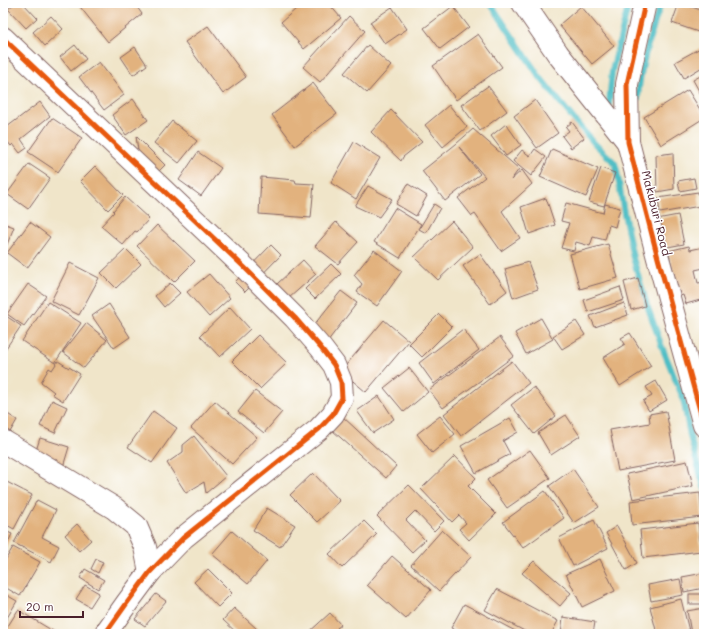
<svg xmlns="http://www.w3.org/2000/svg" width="707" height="637" viewBox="0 0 707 637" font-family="Mali,sans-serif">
<rect width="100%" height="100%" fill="#fff"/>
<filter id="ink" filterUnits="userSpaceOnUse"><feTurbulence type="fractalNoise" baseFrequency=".025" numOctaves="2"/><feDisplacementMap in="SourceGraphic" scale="8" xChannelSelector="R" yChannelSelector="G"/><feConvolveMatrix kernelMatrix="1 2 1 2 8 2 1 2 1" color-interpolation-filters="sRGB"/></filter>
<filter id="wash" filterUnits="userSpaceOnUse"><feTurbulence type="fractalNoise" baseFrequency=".012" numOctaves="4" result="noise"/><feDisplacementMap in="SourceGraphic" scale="16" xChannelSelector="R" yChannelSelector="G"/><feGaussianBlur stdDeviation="0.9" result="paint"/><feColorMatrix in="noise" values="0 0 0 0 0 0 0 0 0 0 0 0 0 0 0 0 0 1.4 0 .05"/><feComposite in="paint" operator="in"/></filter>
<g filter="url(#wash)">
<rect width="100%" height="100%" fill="#f0e5c9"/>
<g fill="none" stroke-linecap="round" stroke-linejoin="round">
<g stroke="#4fbec5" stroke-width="6">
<path d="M490,3L539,76L576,122L595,144L615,163L617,171L624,213L633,258L647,305L662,347L683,398L690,436L699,470L704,487"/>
<path d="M638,98C640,65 651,34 661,3"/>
<path d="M609,104L612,71L629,3"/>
</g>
</g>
<g id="blocks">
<g fill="#e2b27e">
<path d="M15,3H23L37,18L26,28L8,9Z"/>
<path d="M77,3H134L142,14L108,42Z"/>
<path d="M303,3H328L341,18L304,49L281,22Z"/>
<path d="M679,3L704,11V34L672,23Z"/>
<path d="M453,6L469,27L440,49L424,28Z"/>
<path d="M581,6L614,46L592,64L559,25Z"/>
<path d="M392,7L407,29L385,44L370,22Z"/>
<path d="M51,16L63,29L45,46L33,32Z"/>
<path d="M349,16L365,31L320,82L303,67Z"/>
<path d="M208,26L246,77L223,94L185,42Z"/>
<path d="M478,34L502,67L456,100L433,66Z"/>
<path d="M75,45L86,59L71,71L60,57Z"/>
<path d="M368,45L391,66L367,93L344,73Z"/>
<path d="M704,46V66L684,78L675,62Z"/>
<path d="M135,47L147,65L133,75L121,57Z"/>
<path d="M99,62L124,95L104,110L79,77Z"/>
<path d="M704,74V100L693,80Z"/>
<path d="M313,83L337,114L295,146L272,115Z"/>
<path d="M488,86L507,111L480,131L461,105Z"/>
<path d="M688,90L704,116V118L661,145L644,117Z"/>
<path d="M133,99L148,120L126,135L112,115Z"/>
<path d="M535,100L558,133L537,148L514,116Z"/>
<path d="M40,102L50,116L21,139L27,148L20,153L13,144L11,146L3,136V130Z"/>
<path d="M449,105L467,127L443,147L425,125Z"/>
<path d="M391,110L422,142L403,157L401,161L371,132Z"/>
<path d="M52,118L82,138L58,172L28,152Z"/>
<path d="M172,121L197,141L179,163L154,143Z"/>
<path d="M572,122L584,138L571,148L562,136L569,131L566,127Z"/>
<path d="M506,124L521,145L506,156L491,136Z"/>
<path d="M473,129L519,169L511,180L522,170L532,184L502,211L520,238L501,251L475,214L472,216L458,198L485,177L459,147L480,174L445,201L422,171L456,144Z"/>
<path d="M136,136L165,165L143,187Z"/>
<path d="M354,142L380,158L356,199L331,183Z"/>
<path d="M535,149L546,157L531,176L513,161L522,150L530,156Z"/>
<path d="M552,149L598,169L586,197L540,177Z"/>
<path d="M198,152L221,168L201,196L179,180Z"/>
<path d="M673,153L674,189L657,192L656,155Z"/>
<path d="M29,164L50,178L28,209L7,194Z"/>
<path d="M95,166L123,195L108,210L80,181Z"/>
<path d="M601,168L615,173L604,206L589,202Z"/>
<path d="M261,177L295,180L296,183L314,184L311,218L259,214Z"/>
<path d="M694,178L696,188L680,191L678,181Z"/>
<path d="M3,183L8,185L3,196Z"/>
<path d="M408,184L427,196L416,216L396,204Z"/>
<path d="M368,186L392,199L379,217L355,206Z"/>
<path d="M698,192L700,206L660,213L658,198Z"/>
<path d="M125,197L149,219L137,232L135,231L123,245L101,226L114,212L113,211Z"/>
<path d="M546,198L555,225L529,234L521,207Z"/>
<path d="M566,203L603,213L605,204L620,208L615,227L609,225L605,240L593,237L590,246L576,242L574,251L561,248L569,223L561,221Z"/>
<path d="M434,204L440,208L426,233L419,229Z"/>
<path d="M395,208L421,224L400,258L374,242Z"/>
<path d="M678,215L684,244L662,248L657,219Z"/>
<path d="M452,221L473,247L438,280L414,257Z"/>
<path d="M30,222L50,237L27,268L7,253Z"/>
<path d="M336,222L358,242L338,264L315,246Z"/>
<path d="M3,223L14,227L6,247L3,246Z"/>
<path d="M157,225L195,261L174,282L137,246Z"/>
<path d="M608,244L618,278L580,289L570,254Z"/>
<path d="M271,245L281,255L245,292L235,282Z"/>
<path d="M689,246L690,250L704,247V268L695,270L698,283L704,282V299L686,304L683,295L680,296L668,251Z"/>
<path d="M126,249L141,264L116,288L101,273Z"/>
<path d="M374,250L402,271L377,306L357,292L362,284L354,275Z"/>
<path d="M480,254L507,291L490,304L463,266Z"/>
<path d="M303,260L316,274L289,298L277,284Z"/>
<path d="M528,262L538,289L513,298L505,269Z"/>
<path d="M70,263L99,278L79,315L51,301Z"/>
<path d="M331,264L341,274L315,299L305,289Z"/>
<path d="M209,274L230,298L209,317L187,292Z"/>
<path d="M638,278L645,306L631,310L624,282Z"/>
<path d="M170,283L180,293L164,307L155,296Z"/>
<path d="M28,284L46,296L24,326L7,314Z"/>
<path d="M620,287L624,300L588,312L584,300Z"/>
<path d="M341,291L357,303L327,342L310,330Z"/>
<path d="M48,302L81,323L55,363L22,341Z"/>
<path d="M624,303L628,315L595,327L590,316Z"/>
<path d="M109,304L130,337L114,348L92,316Z"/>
<path d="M230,307L250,329L220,357L200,336Z"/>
<path d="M3,314L21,326L4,351L3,350Z"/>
<path d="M439,314L452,327L422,357L409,344Z"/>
<path d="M541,318L553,339L526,354L515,333Z"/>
<path d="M384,320L409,341L366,392L341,371Z"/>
<path d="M576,321L585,335L562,349L553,336Z"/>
<path d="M86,323L107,340L84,368L63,352Z"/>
<path d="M463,329L479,350L434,384L419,363Z"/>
<path d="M630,333L651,366L620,386L603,358L625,344L621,338Z"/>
<path d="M258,335L287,363L260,389L232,361Z"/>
<path d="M500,337L514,356L443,408L429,390Z"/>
<path d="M58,361L69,368V367L80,374L63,401L52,394L54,392L41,382L49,368L52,370Z"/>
<path d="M512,361L529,383L461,436L444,414Z"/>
<path d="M409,368L428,392L404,412L384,388Z"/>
<path d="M656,381L667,400L649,411L643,401L652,396L646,387Z"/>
<path d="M534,387L556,416L534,434L511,405Z"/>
<path d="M255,391L282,412L264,433L238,412Z"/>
<path d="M379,396L394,419L373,433L357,411Z"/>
<path d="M52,400L67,407L55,433L40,426Z"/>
<path d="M215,401L257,437L232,464L191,428Z"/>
<path d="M3,411L17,420L6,439L3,437Z"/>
<path d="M153,411L177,428L152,463L128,447Z"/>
<path d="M666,411L675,460L618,471L610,430L650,423L649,414Z"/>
<path d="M566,415L580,436L551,455L538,433Z"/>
<path d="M440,416L455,434L432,453L417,434Z"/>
<path d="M343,417L396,466L386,478L332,430Z"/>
<path d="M510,418L518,432L503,441L510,454L476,473L461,446Z"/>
<path d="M194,436L226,476L206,493L204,482L186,493L167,463L183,452V445Z"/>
<path d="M40,438L69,447L63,467L34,457Z"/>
<path d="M530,450L550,478L507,508L487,480Z"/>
<path d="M455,456L476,478L468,486L496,514L469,540L459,529L466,523L459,515L452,522L421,489Z"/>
<path d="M687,461L693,486L633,499L627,474Z"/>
<path d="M573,469L599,507L574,523L549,486Z"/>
<path d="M313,473L340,501L317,522L290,495Z"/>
<path d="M3,480L32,495L14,529L3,523Z"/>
<path d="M409,485L444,521L434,531L415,511L406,520L425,540L412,552L377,516Z"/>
<path d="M545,491L564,518L523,548L503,522Z"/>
<path d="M700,493L702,517L632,525L630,501Z"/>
<path d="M37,500L56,510L42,537L59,546L51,562L14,543Z"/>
<path d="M267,508L295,525L280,547L253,530Z"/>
<path d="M594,520L608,548L573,566L559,538Z"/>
<path d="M364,521L377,534L342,568L329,554Z"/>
<path d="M698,523L701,551L643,558L640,530Z"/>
<path d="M77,524L91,540L79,551L65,535Z"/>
<path d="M617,526L637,563L626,570L606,533Z"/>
<path d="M3,530L12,534L3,553Z"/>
<path d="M442,530L471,557L439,591L411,565Z"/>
<path d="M232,531L267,561L248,584L212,554Z"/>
<path d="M13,547L40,562L20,596L3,586V564Z"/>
<path d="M392,556L431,590L406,619L367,585Z"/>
<path d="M96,559L103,562L98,573L91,569Z"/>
<path d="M600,559L615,591L582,607L566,574Z"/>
<path d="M534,561L571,593L560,606L522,573Z"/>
<path d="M85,569L104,580L98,589L80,578Z"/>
<path d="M208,569L232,593L218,607L194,582Z"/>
<path d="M704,573V588L684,592L682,577Z"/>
<path d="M680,579L683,595L651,601L648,585Z"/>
<path d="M85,585L99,593L90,607L76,599Z"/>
<path d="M497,589L558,621L551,634H530L485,610Z"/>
<path d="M3,593L17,601L4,623L3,622Z"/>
<path d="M156,594L166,601L145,626L135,619Z"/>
<rect x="689" y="594" width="15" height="10"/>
<path d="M681,599L689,631L677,634H657L650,607Z"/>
<path d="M464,604L521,634H462L451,628Z"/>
<path d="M234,608L257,629L253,634H238L223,620Z"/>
<path d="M704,608V631L691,633L687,611Z"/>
<path d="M18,610L58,634H3Z"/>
<path d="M330,613L341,625L337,628L343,634H307Z"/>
<path d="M563,617L595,622L593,634H561Z"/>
</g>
</g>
</g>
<g filter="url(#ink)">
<use href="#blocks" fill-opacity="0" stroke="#846462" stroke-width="1"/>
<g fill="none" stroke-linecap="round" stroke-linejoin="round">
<defs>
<g id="minor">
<path d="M523,3L558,54L628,142"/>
<path d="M3,38L244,267L295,318L321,348L334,365L341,382L342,398L333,414L319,429L183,538L150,572L127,603L105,634"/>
<path d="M3,441L114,508L136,526L145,547L150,572"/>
</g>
<path id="tertiary" d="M645,3L627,84L628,142L658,258L704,425"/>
</defs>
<use href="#minor" stroke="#846462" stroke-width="24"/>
<use href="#tertiary" stroke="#846462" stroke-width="24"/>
<use href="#minor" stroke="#fff" stroke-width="22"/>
<use href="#tertiary" stroke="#fff" stroke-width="22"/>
<defs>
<g id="cycleway">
<path d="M645,3L627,84L628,142L658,258L704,425"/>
<path d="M3,38L244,267L295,318L321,348L334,365L341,382L342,398L333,414L319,429L183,538L150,572L127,603L105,634"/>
</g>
</defs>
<use href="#cycleway" stroke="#fff" stroke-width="8"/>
<use href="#cycleway" stroke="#e8590c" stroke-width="5"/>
</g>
</g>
<g text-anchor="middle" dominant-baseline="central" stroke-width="3" stroke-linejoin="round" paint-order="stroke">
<g font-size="12" fill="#4a1f2b" stroke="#fff">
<text transform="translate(657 213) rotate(76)">Makuburi Road</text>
</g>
</g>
<rect width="707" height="637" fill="none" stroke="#fff" stroke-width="16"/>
<path d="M20 611v6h63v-6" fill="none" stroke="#4a1f2b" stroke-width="2"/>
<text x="26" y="611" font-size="12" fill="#4a1f2b" stroke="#ffffff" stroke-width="3" paint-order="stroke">20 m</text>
</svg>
